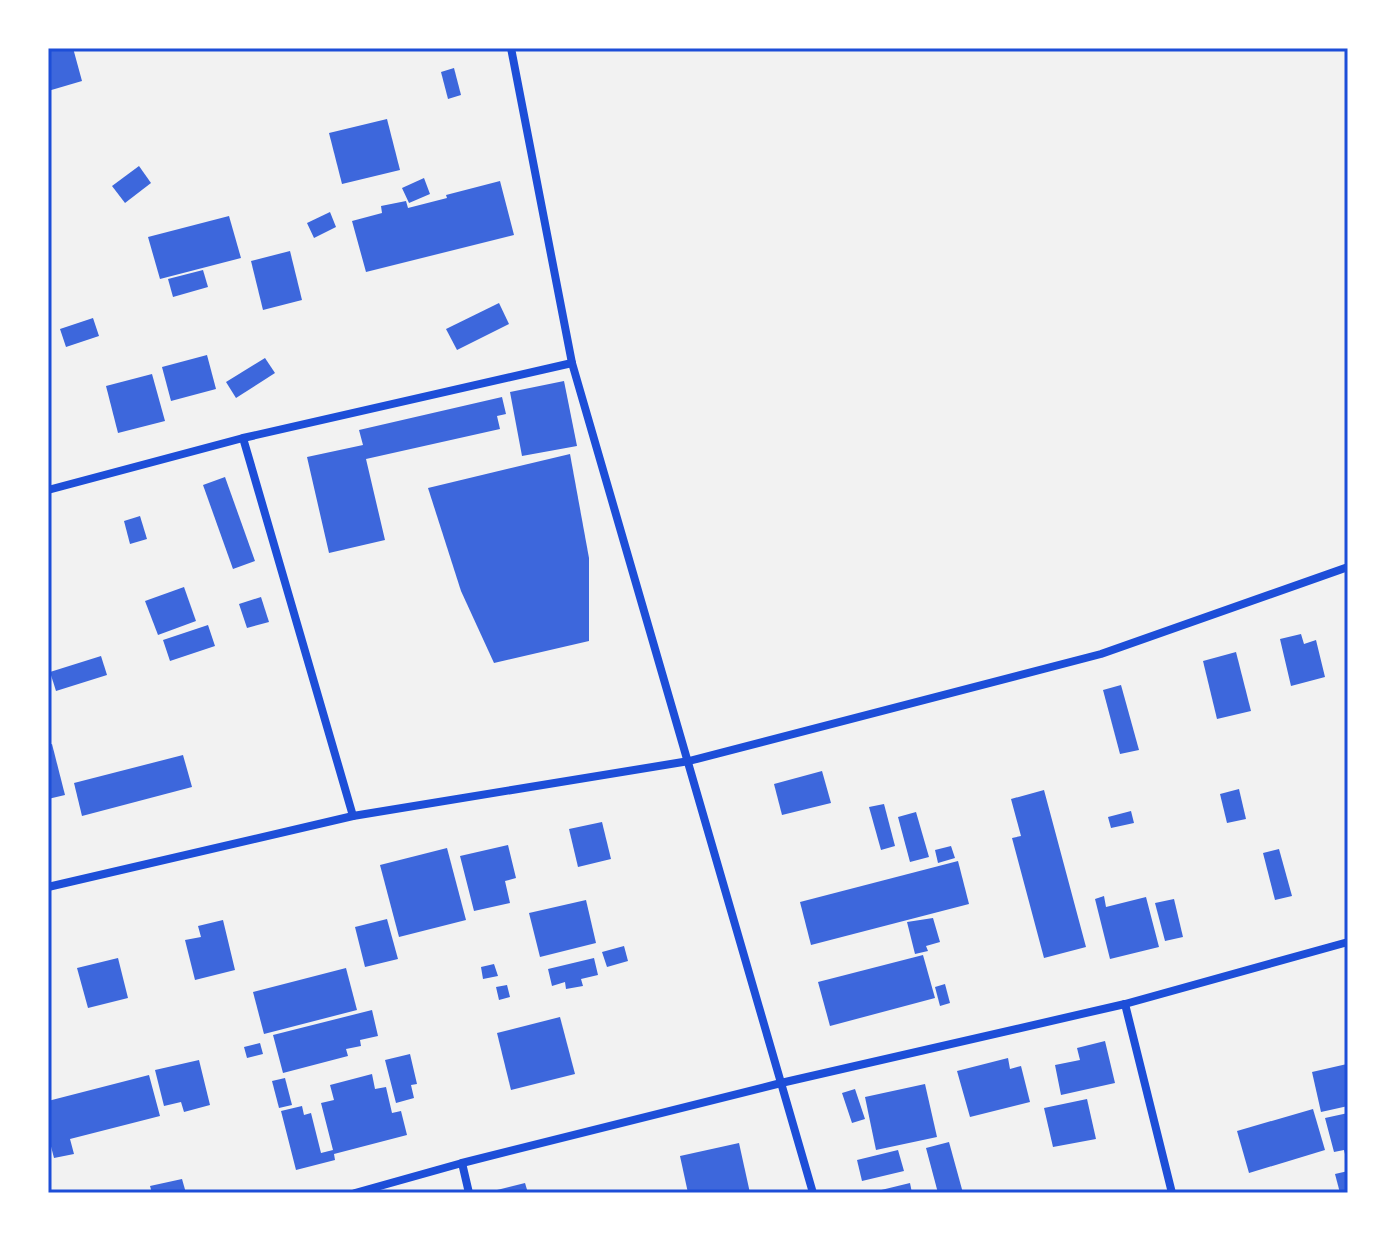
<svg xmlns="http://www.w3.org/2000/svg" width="1396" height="1241" viewBox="0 0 1396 1241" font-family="'Archivo Narrow',sans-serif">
<rect width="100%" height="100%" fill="#f2f2f2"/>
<g fill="#3d67dc">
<path d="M48,48H73L82,81L48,91Z"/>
<path d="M454,68L461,95L448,99L441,72Z"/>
<path d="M387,119L400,170L342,184L329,133Z"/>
<path d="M139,166L151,183L125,203L112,186Z"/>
<path d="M424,178L430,194L409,203L402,188Z"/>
<path d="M500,181L514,235L366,272L352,221L382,213L381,206L406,201L408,208L447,198L446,195Z"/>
<path d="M330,212L336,227L314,238L307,223Z"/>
<path d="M229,216L241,258L160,279L148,237Z"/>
<path d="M290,251L302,300L263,310L251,261Z"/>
<path d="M203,270L208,287L173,297L168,279Z"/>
<path d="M499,303L509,324L457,350L446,329Z"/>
<path d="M93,318L99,336L66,347L60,329Z"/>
<path d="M207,355L216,389L171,401L162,367Z"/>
<path d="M265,358L275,373L236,398L226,382Z"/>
<path d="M152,374L165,421L118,433L106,386Z"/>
<path d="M564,381L577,446L522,456L510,392Z"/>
<path d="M502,397L506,414L497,416L500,429L366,459L385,540L329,553L307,457L363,445L359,430Z"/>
<path d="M570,454L589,558V641L494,663L461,591L428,488Z"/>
<path d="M225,477L255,561L233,569L203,485Z"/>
<path d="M140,516L147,539L130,544L124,521Z"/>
<path d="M184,587L196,621L158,635L145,601Z"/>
<path d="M261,597L269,622L247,628L239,604Z"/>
<path d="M208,625L215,646L170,661L163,640Z"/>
<path d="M1301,634L1304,644L1316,640L1325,677L1291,686L1280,639Z"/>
<path d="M1236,652L1251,711L1217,719L1203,661Z"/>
<path d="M101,656L107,675L56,691L50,672Z"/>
<path d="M1121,685L1139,750L1120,754L1103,690Z"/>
<path d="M52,744L65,795L48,799V745Z"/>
<path d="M183,755L192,787L82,816L74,783Z"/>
<path d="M822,771L831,803L782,815L774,784Z"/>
<path d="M1239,789L1246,819L1227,823L1220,794Z"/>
<path d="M1044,790L1086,947L1044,958L1012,838L1021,836L1011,799Z"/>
<path d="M884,804L895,846L881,850L869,807Z"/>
<path d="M1131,811L1134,823L1111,828L1108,817Z"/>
<path d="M916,812L929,857L910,862L898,817Z"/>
<path d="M602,822L611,859L578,867L569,829Z"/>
<path d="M508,845L516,878L505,881L510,903L474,911L460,856Z"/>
<path d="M951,846L955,858L938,863L935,850Z"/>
<path d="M447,848L466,920L399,937L380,865Z"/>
<path d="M1279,849L1292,896L1275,900L1263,853Z"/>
<path d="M958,861L969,904L811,945L800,902Z"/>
<path d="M1104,896L1106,907L1146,897L1159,947L1110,959L1095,899Z"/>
<path d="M1174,899L1183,937L1165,941L1155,903Z"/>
<path d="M586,900L596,943L540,957L529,913Z"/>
<path d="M933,918L940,942L926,946L928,951L915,954L907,922Z"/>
<path d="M387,919L398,959L365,967L355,927Z"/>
<path d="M223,920L235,970L195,980L185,940L201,937L198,926Z"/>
<path d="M624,946L628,961L607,967L602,952Z"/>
<path d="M923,955L935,998L830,1026L818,982Z"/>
<path d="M118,958L128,998L88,1008L77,968Z"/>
<path d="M594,958L598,975L581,979L583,986L566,989L565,982L552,986L548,969Z"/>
<path d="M494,964L498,976L483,979L481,967Z"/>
<path d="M346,968L357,1010L264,1034L253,992Z"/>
<path d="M945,984L950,1003L940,1006L935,987Z"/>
<path d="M507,985L510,997L499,1000L496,987Z"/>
<path d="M372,1010L378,1036L360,1040L361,1046L346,1049L348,1056L283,1073L273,1035Z"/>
<path d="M560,1017L575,1074L511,1090L497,1033Z"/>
<path d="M1105,1041L1115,1083L1061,1095L1055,1065L1080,1060L1077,1048Z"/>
<path d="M260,1043L263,1054L247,1058L244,1047Z"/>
<path d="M410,1054L417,1084L411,1085L414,1098L396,1103L385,1060Z"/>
<path d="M1008,1058L1010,1069L1021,1066L1030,1102L970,1117L957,1071Z"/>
<path d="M199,1060L210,1105L184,1112L181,1102L164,1106L155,1070Z"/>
<path d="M1347,1064L1348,1106L1321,1112L1312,1072Z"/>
<path d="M372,1074L375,1089L386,1087L392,1113L401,1111L407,1135L334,1154L335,1160L296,1170L281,1111L302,1106L304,1115L311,1113L321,1153L333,1150L321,1103L334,1100L330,1085Z"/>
<path d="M149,1075L160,1116L70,1139L74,1154L54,1158L48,1135V1101Z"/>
<path d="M285,1078L292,1105L279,1108L272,1081Z"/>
<path d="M925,1084L937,1137L876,1150L865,1097Z"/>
<path d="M855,1089L865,1119L852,1123L842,1093Z"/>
<path d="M1087,1099L1096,1139L1053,1147L1044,1108Z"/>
<path d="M1313,1109L1325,1150L1249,1173L1237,1131Z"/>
<path d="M1348,1113V1162H1347L1344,1150L1334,1152L1325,1118Z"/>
<path d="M949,1142L963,1193H938L926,1148Z"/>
<path d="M739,1143L750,1193H688L680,1156Z"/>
<path d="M898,1150L904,1171L862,1181L857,1160Z"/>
<path d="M1348,1171V1193H1340L1335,1174Z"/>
<path d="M182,1179L186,1193H152L150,1186Z"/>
<path d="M525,1183L528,1193H490L489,1192Z"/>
<path d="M910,1183L912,1193H873V1192Z"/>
</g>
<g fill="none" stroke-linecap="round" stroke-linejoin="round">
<g stroke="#1d4ed8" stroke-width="8">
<path d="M511,48L572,363L813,1193"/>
<path d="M243,438L353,816"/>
<path d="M48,490L243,438L572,363"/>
<path d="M48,887L353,816L689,761L1101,654L1348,567"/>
<path d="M1125,1004L1172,1193"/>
<path d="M462,1163L469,1193"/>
<path d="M355,1193L462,1163L781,1083L1125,1004L1348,942"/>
</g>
</g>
<rect width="1396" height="1241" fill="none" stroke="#ffffff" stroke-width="100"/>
<rect x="50" y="50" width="1296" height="1141" fill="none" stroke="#1d4ed8" stroke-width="3"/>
</svg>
